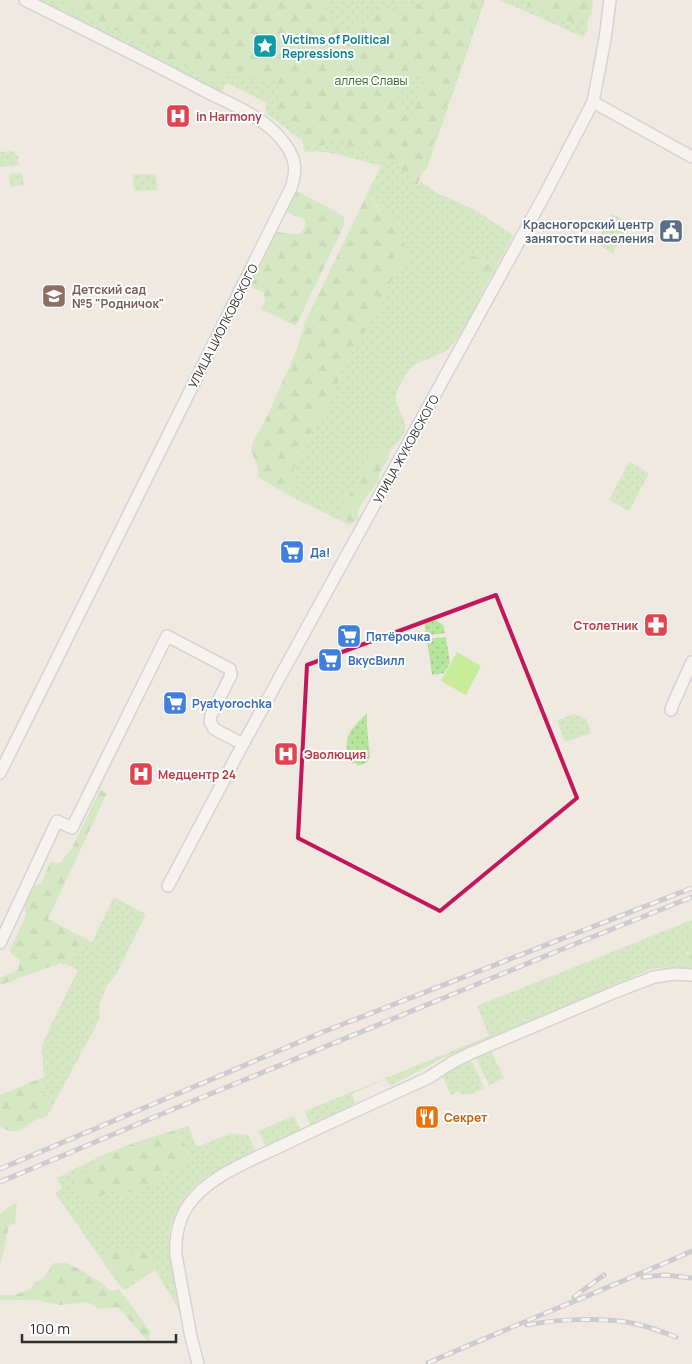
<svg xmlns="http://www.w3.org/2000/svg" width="692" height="1364" viewBox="0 0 692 1364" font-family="Manrope,sans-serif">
<defs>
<pattern id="grass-dots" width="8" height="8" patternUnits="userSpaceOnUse" patternTransform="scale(1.25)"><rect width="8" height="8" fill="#b6e59e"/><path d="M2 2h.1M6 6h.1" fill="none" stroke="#9dc588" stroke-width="1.8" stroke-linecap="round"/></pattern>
<pattern id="forest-firs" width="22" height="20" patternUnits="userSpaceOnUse" patternTransform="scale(1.25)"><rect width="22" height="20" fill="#b6e59e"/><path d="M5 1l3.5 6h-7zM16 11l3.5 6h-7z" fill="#9dc588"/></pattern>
</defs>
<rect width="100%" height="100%" fill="#efe9e1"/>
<g fill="url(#grass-dots)" fill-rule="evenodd">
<path d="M38,0H485L426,171L402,168L417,186L421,182L435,192L477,211L513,235L495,270L496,262L488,264C481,257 476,256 466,257C471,267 479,275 482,285H486C477,302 462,337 448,349C439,357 417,361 411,368C407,372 399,386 397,391C392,405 406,415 405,428C405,437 396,444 390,450L375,448L365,469L342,506L339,520L290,496L294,469L314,427L331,399L345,364L376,314L390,283L409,255L368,192L381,166C362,161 322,148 304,152L303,141L268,115L265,110L267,103L227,83L221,92Z"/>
<path d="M500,0H590L587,30L583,37Z"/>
<path d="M12,151L18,156L19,165L0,167V152Z"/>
<path d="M22,173L24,185L10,187L9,174Z"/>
<path d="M133,174H156L157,190L134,191Z"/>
<path d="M612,214L629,223L613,253L596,244Z"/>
<path d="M629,462L649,473L629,511L609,500Z"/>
<path d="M436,620L444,626L445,633L426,636L424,621Z"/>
<path d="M446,637L450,663L444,673L432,675L427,639Z"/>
<path d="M367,713V728L370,757L366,763L358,766L356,763H349C348,756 346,749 347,743C347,731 360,721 367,713Z"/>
<path d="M574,714L586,719L591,733L565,742L557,720Z"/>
<path d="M114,897L146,914L117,973L107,986L99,1005L100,1018L51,1109L47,1097L41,1092L44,1077L42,1050L44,1040L78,970L70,966L61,963L81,951L92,942Z"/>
<path d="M692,920V951L687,952L680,963L692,965V969C678,968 665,966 651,969L441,1059L390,1086L386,1079L352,1094L355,1103L311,1127L305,1111L489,1036L477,1006Z"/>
<path d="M491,1051L504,1078L489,1085L476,1058Z"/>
<path d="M471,1060L484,1088L469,1095L468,1093L463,1095L458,1091L451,1095L442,1076L456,1067Z"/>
<path d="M294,1116L301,1130L266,1147L258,1131Z"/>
<path d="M188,1126L197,1147L231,1133L248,1135L255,1150C224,1167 191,1178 176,1213C172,1223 169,1229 169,1239L183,1316L155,1270L125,1290L120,1286L55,1193L62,1188L57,1178L105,1154L97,1164L86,1169V1203L96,1199L113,1191L118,1194L129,1192L137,1194L147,1185L164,1178C168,1171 174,1166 182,1166L187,1159L188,1150L176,1130ZM113,1252L135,1255L137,1277L121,1285L104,1260Z"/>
</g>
<g fill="url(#forest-firs)" fill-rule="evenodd">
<path d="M64,0H324L334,28L346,31L367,22L373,12L425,2L482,0L466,50L417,186L396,163L374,159L368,150L363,147L352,151C347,143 342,138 331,138L324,145L308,148L303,132L276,111L280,93L277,82L223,74L214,81L190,68L167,61L141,41L68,10ZM407,74L417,77L425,82V89L418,95L413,114L404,115C398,102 393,93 399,78Z"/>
<path d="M521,0H593L591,16C581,24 564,22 553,16C547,12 540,12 534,9C529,7 525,3 521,0Z"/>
<path d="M297,191L342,215L344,217V225L296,326L261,309L265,301L264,293L250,287L277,232L292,234H300L305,228V220C299,216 292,216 286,211Z"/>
<path d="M368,192L379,211C396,216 402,240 409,255L390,283L376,314L345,364L331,399L314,427L294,469L290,496L258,477V467L251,450L253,442L268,415L298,346L304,324Z"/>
<path d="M474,256L482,259L488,264L496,262L495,270L486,285L482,286C480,276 476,272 466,269V257Z"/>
<path d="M375,448L390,450L387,461L380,472L378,482L364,500L358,510V520L348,525L339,520L342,506L365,469Z"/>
<path d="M100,790L107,793L48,919L92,942L81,951L61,963L0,985V978L18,970L20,960L11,954L10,950L26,915L24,904L33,886L42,883L50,862L60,863L72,848Z"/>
<path d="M692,951V965L680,963C682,956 685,953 692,951Z"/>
<path d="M44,1077L41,1092L47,1097L51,1109L46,1117L35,1120L19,1131H9L0,1127V1095Z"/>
<path d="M176,1130L188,1150L187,1159L182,1166C174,1166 168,1171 164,1178L147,1185L137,1194L129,1192L118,1194L113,1191L86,1203L78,1193L75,1176L84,1173L86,1169L97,1164L105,1154L142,1140Z"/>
<path d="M15,1203H17L15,1224L9,1225L0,1267V1214Z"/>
<path d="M126,1248L135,1255L148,1250L154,1255C154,1259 154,1264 152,1268C149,1273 126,1285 121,1285L103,1260L113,1252Z"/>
<path d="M54,1263H66L77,1268L103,1284L109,1290L113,1291L119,1289L150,1331V1335L149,1338L150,1344L118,1307L99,1309L88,1302L60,1305L36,1300H0V1295H14L31,1289C35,1281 37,1282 43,1278C48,1274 49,1268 54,1263Z"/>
</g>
<path fill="#c9ec9a" d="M457,652L481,666L466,695L441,681Z"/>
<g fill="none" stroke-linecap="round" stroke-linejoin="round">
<defs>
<g id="minor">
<path d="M593,102L692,157"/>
<path d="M671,710L673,704L692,662"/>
<path d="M0,773C96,577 195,383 291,188C298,168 295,155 281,139C264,117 229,103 205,91C145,59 85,30 25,0"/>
<path d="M168,886L243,744L544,196L593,102L605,39L610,0"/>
<path d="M0,943L57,821L72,828L167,636L230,669L231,675L211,715L210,721L214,729L243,744"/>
<path d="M198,1364L191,1337L176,1255C175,1234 179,1215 193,1199C214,1174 254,1159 283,1145C331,1122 380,1100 428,1078L453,1062L471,1053L615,992L654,977L674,974L692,975"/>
</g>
</defs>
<use href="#minor" stroke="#b4b7c1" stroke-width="14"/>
<use href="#minor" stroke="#fff" stroke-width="11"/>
<defs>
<g id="rail">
<path d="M0,1169L323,1032L692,888"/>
<path d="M0,1182L164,1113L565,948L692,897"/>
<path d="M643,1277L665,1275L692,1278"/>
<path d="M574,1297L604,1275"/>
<path d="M527,1325C556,1319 607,1317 636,1324C649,1327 663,1332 676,1337"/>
<path d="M428,1363C516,1324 605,1290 692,1251"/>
</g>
</defs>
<use href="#rail" stroke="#a3a6b8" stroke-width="5"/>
<use href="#rail" stroke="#fff" stroke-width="3" stroke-dasharray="9" stroke-linecap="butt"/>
</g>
<path d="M0 0H692V1364H0ZM496,595L577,798L440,911L298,838L307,665Z" fill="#efe9e1" fill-opacity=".55" fill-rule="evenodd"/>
<path fill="none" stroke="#c2185b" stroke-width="4" stroke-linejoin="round" d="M496,595L577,798L440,911L298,838L307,665Z"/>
<defs>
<symbol id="sight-square" viewBox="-11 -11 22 22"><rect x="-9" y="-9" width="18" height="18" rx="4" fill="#0f9aa8" stroke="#fff"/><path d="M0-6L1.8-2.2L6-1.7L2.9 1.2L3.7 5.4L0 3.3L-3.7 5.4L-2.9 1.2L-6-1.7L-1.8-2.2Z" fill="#fff"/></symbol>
<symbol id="hospital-square" viewBox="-11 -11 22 22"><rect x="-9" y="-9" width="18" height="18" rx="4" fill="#e0444e" stroke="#fff"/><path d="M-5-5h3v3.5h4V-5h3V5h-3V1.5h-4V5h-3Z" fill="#fff"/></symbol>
<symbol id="civic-square" viewBox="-11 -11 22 22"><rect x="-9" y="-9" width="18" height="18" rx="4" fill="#5c6f8a" stroke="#fff"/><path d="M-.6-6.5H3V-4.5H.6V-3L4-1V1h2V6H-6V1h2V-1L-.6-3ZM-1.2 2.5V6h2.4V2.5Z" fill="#fff"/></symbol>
<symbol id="school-square" viewBox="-11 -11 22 22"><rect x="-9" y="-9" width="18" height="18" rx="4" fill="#8d6e63" stroke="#fff"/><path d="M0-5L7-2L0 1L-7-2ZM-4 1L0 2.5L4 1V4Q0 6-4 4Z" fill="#fff"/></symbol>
<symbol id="supermarket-square" viewBox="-11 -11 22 22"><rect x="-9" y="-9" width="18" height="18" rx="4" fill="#3f7fe0" stroke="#fff"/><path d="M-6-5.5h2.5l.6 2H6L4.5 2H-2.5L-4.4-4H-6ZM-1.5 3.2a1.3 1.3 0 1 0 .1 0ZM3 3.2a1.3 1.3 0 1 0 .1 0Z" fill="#fff"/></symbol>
<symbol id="pharmacy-square" viewBox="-11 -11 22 22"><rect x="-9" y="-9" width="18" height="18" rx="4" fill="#e0444e" stroke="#fff"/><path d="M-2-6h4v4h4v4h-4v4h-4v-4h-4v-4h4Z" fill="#fff"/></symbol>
<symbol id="restaurant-square" viewBox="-11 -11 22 22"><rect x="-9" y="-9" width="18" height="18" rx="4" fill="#e8710a" stroke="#fff"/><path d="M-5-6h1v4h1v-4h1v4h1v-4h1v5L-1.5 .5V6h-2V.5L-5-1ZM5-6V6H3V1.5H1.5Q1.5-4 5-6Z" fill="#fff"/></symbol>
</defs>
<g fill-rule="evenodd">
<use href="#sight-square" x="251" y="32" width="28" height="28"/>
<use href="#hospital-square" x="164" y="102" width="28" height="28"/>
<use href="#civic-square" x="657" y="217" width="28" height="28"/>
<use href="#school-square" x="40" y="282" width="28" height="28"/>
<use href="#supermarket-square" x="278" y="538" width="28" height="28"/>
<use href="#pharmacy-square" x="642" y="611" width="28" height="28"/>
<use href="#supermarket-square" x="335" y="622" width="28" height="28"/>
<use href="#supermarket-square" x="316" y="646" width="28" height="28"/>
<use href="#supermarket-square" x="161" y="689" width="28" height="28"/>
<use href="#hospital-square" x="272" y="740" width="28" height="28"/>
<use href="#hospital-square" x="127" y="760" width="28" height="28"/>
<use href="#restaurant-square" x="413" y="1103" width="28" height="28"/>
</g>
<g text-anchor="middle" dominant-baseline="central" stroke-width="4" stroke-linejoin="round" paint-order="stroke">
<g font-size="12" font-weight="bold" fill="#0d838f" stroke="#fff" text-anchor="start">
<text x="282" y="39">Victims of Political<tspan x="282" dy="14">Repressions</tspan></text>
</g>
<g font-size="12" fill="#2c6e1b" stroke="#fff">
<text x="371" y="80">аллея Славы</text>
</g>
<g font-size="12" font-weight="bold" fill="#be3a42" stroke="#fff" text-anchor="start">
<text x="196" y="116">in Harmony</text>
<text x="638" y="625" text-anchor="end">Столетник</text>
<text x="304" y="754">Эволюция</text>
<text x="158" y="774">Медцентр 24</text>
</g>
<g font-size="12" font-weight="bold" fill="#4e5e75" stroke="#fff" text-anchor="end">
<text x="654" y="224">Красногорский центр<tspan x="654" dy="14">занятости населения</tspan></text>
</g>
<g font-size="12" font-weight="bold" fill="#785e54" stroke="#fff" text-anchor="start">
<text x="72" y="289">Детский сад<tspan x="72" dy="14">№5 "Родничок"</tspan></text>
</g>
<g font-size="12" fill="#2e2e2e" stroke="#fff">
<text transform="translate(223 326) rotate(-63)">УЛИЦА ЦИОЛКОВСКОГО</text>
<text transform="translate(406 449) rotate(-61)">УЛИЦА ЖУКОВСКОГО</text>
</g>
<g font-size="12" font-weight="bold" fill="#366cbe" stroke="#fff" text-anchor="start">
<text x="310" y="552">Да!</text>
<text x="366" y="636">Пятёрочка</text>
<text x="348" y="660">ВкусВилл</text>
<text x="192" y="703">Pyatyorochka</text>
</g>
<g font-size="12" font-weight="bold" fill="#c56008" stroke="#fff" text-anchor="start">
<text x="444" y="1117">Секрет</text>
</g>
</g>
<path d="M22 1334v8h154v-8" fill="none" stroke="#2e2e2e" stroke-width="2.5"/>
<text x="30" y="1334" font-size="15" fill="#2e2e2e" stroke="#ffffff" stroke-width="4" paint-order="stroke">100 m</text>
</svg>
